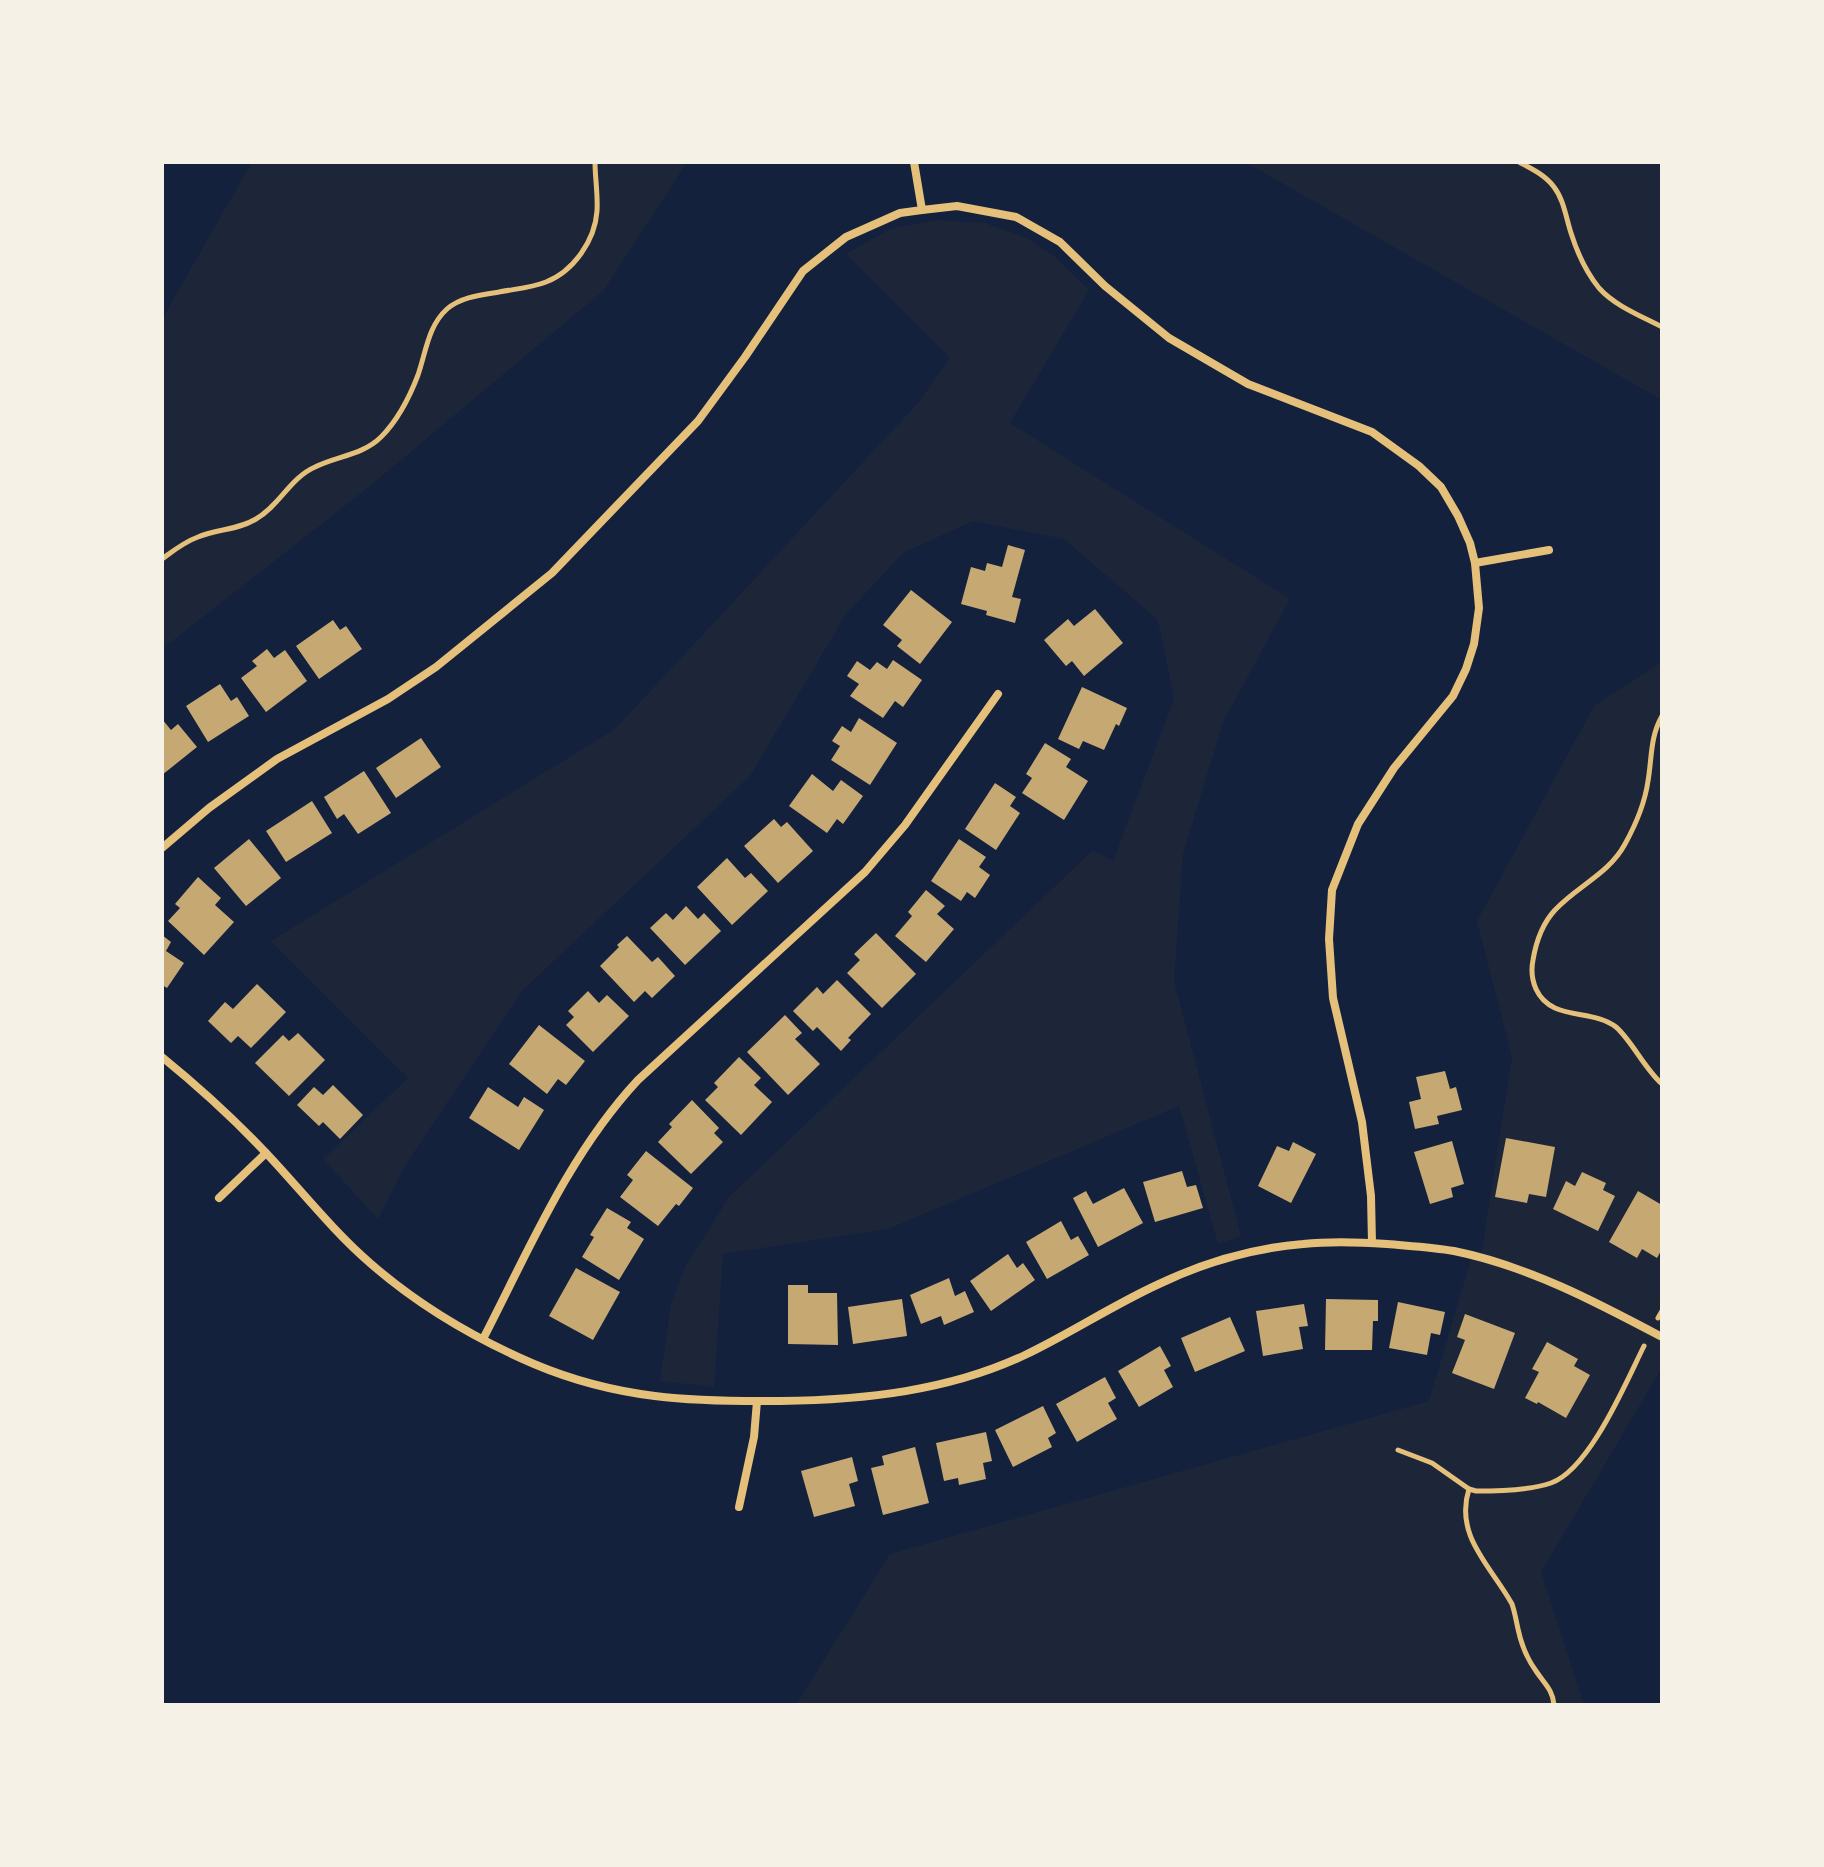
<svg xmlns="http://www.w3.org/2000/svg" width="1824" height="1867" viewBox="0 0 1824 1867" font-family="'Roboto Serif',serif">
<rect width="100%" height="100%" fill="#14213d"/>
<g fill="#1d2539">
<path d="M252,162H687L604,290L370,486L162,649V319Z"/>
<path d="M1245,162H1662V400Z"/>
<path d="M937,220L985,223L1029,239L1055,257L1089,290L1010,423L1290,599L1223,722L1183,854L1174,981L1241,1236L1218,1244L1179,1106L888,1229L723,1254L714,1387L660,1381L671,1305L685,1267L729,1197L1093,850L1113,861L1174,699L1158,620L1064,539L973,521L903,553L846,614L750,776L522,991L404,1167L378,1219L323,1159L408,1078L271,941L615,729L918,403L950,358L846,254L890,229Z"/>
<path d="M1662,662V1368L1541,1572L1584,1705H796L890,1554L1429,1401L1472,1256L1481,1257L1512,1057L1477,921L1594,706Z"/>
</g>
<g fill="#c6a872">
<path d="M1008,545L1025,550L1012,597L1021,599L1015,623L986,615L987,611L961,604L971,567L985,571L987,563L1002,567Z"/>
<path d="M911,590L952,622L920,664L897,646L902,640L883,625Z"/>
<path d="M1095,609L1123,643L1084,676L1072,661L1066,666L1044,640L1068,619L1074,626Z"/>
<path d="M333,620L340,630L346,626L362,649L319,679L296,646Z"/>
<path d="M267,649L274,658L285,650L307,681L266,712L241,678L257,666L252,661Z"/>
<path d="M893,660L922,680L903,707L895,701L883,718L850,696L859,684L847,676L857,661L870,670L877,662L887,669Z"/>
<path d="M220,684L231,701L237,697L249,716L208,742L186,706Z"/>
<path d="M1082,687L1127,708L1119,726L1116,724L1104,750L1083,741L1079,749L1058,739Z"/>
<path d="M859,718L897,743L870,785L831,760L840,746L832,741L842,726L851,732Z"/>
<path d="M162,719L171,730L178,724L197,747L162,775Z"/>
<path d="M421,738L441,767L396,798L376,768Z"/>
<path d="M1045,743L1071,759L1066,767L1088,781L1064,820L1022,793L1032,778L1026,774Z"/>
<path d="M364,771L391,813L358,834L344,814L337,819L324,797Z"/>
<path d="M812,774L833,791L841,780L863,796L843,824L837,819L827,833L789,806Z"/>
<path d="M995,783L1016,797L1010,806L1020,813L996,850L965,829Z"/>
<path d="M312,801L332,833L286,862L266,831Z"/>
<path d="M774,819L781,827L787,822L813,851L778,883L744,846Z"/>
<path d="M249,839L281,878L246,906L214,868Z"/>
<path d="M959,839L986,857L979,867L990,875L975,898L967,892L961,901L931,881Z"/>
<path d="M727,858L745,878L751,873L768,891L732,925L697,887Z"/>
<path d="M198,877L221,898L215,905L234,922L204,955L168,921L180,908L175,904Z"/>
<path d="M926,890L945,906L937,914L954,929L926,962L895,936L912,916L908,912Z"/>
<path d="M686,906L698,919L704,913L721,931L685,965L650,928L666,913L673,920Z"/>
<path d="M876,933L916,974L882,1008L847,973L860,960L854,954Z"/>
<path d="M162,935L171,942L166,951L184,963L167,988L162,985Z"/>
<path d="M627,936L652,962L658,957L675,976L652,998L645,991L634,1002L600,966L619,947L617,945Z"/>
<path d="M837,980L871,1014L848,1038L851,1040L841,1051L817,1027L813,1031L793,1011L817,987L823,994Z"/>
<path d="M257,984L286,1012L251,1048L238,1036L231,1043L208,1021L225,1002L233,1009Z"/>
<path d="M588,991L599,1003L607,995L629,1016L593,1052L566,1025L574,1017L568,1011Z"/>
<path d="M785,1015L802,1033L795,1039L820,1064L788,1095L747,1052Z"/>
<path d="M539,1025L585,1061L566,1085L558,1079L547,1094L509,1064Z"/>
<path d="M298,1033L325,1060L289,1096L255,1063L283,1035L289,1041Z"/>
<path d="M739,1057L761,1078L754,1085L772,1102L741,1135L705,1100L718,1087L714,1083Z"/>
<path d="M1445,1071L1450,1089L1456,1087L1462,1110L1437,1116L1439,1124L1415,1129L1409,1102L1421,1099L1416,1077Z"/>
<path d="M333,1085L363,1115L340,1139L323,1122L319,1126L297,1105L314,1087L323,1095Z"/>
<path d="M488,1087L518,1107L524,1097L544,1110L519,1150L469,1118Z"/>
<path d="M692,1100L719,1128L714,1133L723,1142L691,1174L658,1142L672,1127L669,1124Z"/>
<path d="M1506,1138L1555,1147L1546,1197L1529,1194L1527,1203L1495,1197Z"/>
<path d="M1452,1141L1464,1184L1451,1188L1453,1197L1430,1204L1414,1152Z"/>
<path d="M1293,1142L1316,1154L1291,1203L1258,1186L1277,1146L1289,1151Z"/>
<path d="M646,1151L693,1188L679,1206L676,1204L658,1226L620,1197L633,1180L627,1175Z"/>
<path d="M1182,1171L1187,1187L1196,1185L1203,1208L1155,1222L1143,1182Z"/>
<path d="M1582,1172L1606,1183L1603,1190L1615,1196L1598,1231L1553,1209L1566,1181L1575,1186Z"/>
<path d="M1124,1188L1143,1223L1098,1247L1073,1198L1086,1191L1093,1204Z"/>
<path d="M1638,1191L1662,1205V1249L1657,1258L1642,1249L1637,1258L1609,1242Z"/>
<path d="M607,1208L631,1222L627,1228L644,1239L619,1280L582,1257L594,1237L590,1235Z"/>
<path d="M1061,1221L1071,1240L1078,1236L1089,1255L1047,1279L1026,1242Z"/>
<path d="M1008,1254L1017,1268L1023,1263L1035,1280L991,1311L970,1281Z"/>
<path d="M576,1268L620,1292L593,1340L549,1316Z"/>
<path d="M949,1278L955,1296L965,1291L974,1312L944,1325L941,1316L921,1324L910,1295Z"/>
<path d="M788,1285H808V1293H837L838,1345L788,1344Z"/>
<path d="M902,1299L907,1336L853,1344L848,1307Z"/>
<path d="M1326,1299L1378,1300V1321H1373L1372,1350H1325Z"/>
<path d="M1398,1302L1445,1312L1440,1335L1431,1333L1427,1355L1389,1348Z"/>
<path d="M1304,1304L1308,1326L1299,1327L1303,1349L1263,1356L1256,1311Z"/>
<path d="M1465,1314L1515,1333L1494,1389L1452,1373L1465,1340L1457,1337Z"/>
<path d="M1230,1317L1245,1351L1195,1372L1181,1338Z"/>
<path d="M1547,1342L1578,1359L1574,1366L1590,1375L1566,1418L1538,1402L1537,1404L1525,1398L1539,1372L1532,1369Z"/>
<path d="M1160,1346L1171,1366L1164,1370L1173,1387L1139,1407L1118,1371Z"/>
<path d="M1105,1377L1116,1398L1108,1403L1117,1419L1077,1442L1056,1404Z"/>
<path d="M1043,1406L1056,1433L1048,1438L1052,1447L1013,1467L995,1430Z"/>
<path d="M986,1432L992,1461L983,1463L986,1479L959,1485L958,1478L944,1481L936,1443Z"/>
<path d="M915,1447L929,1503L883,1515L871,1468L884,1465L882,1456Z"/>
<path d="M852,1457L858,1481L849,1484L855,1506L814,1517L801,1471Z"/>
</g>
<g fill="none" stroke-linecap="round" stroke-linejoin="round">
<g stroke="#e5c07b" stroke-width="5">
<path d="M1519,162C1532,169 1545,175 1554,187C1564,200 1566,218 1571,233C1577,252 1586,272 1599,288C1615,306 1641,316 1662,327"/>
<path d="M162,559C173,551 184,542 198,537C217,529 238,530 256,519C279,506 290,478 315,467C337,456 363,455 381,437C397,421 410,396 418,375C426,352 428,326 447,309C461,297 481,295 499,292C514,289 531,288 546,282C574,271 595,240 597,211C598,194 595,178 595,162"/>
<path d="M1662,716C1650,737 1652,758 1648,781C1645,802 1635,826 1625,844C1609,874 1577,886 1555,910C1542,924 1536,942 1533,960C1531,970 1532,980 1536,989C1551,1022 1592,1008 1616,1027C1632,1041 1644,1068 1662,1084"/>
<path d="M1658,1318L1662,1311"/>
<path d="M1398,1450L1432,1463L1469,1489L1476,1491C1498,1491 1531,1490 1551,1483C1590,1469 1626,1382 1644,1346"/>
<path d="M1469,1489C1454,1536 1491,1566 1512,1604C1515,1613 1516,1620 1518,1629C1521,1643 1528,1660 1536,1671C1544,1683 1553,1690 1554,1705"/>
</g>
<g stroke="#e5c07b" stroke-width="8">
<path d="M922,210L957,206L1016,217L1060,242L1105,286L1169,338L1248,384L1372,432L1419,466L1441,487L1458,516L1470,543L1475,563"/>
<path d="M162,848L209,808L277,759L388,699L436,667L552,573L698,421L745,357L803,271L846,237L900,213L922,210L914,162"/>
<path d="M162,1057C199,1087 234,1119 267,1154C301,1190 332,1230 370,1263C418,1305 476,1339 534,1364C617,1399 691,1402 780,1401C864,1400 949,1391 1025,1355C1071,1333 1113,1305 1159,1284C1203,1263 1254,1248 1303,1244C1331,1241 1359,1242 1387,1244C1409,1246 1432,1247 1454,1251C1528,1266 1596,1302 1662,1337"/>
<path d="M219,1198L266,1153"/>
<path d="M1372,1243L1371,1196L1362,1122L1333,998L1329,939L1332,890L1358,824L1394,768L1453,696L1466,669L1474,644L1479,608L1475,563L1549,550"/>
<path d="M483,1339C529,1250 569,1154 638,1080L865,872L905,825L998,694"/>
<path d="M739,1507L754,1437L757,1401"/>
</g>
</g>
<rect width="1824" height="1867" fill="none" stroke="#f6f1e7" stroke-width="328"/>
</svg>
